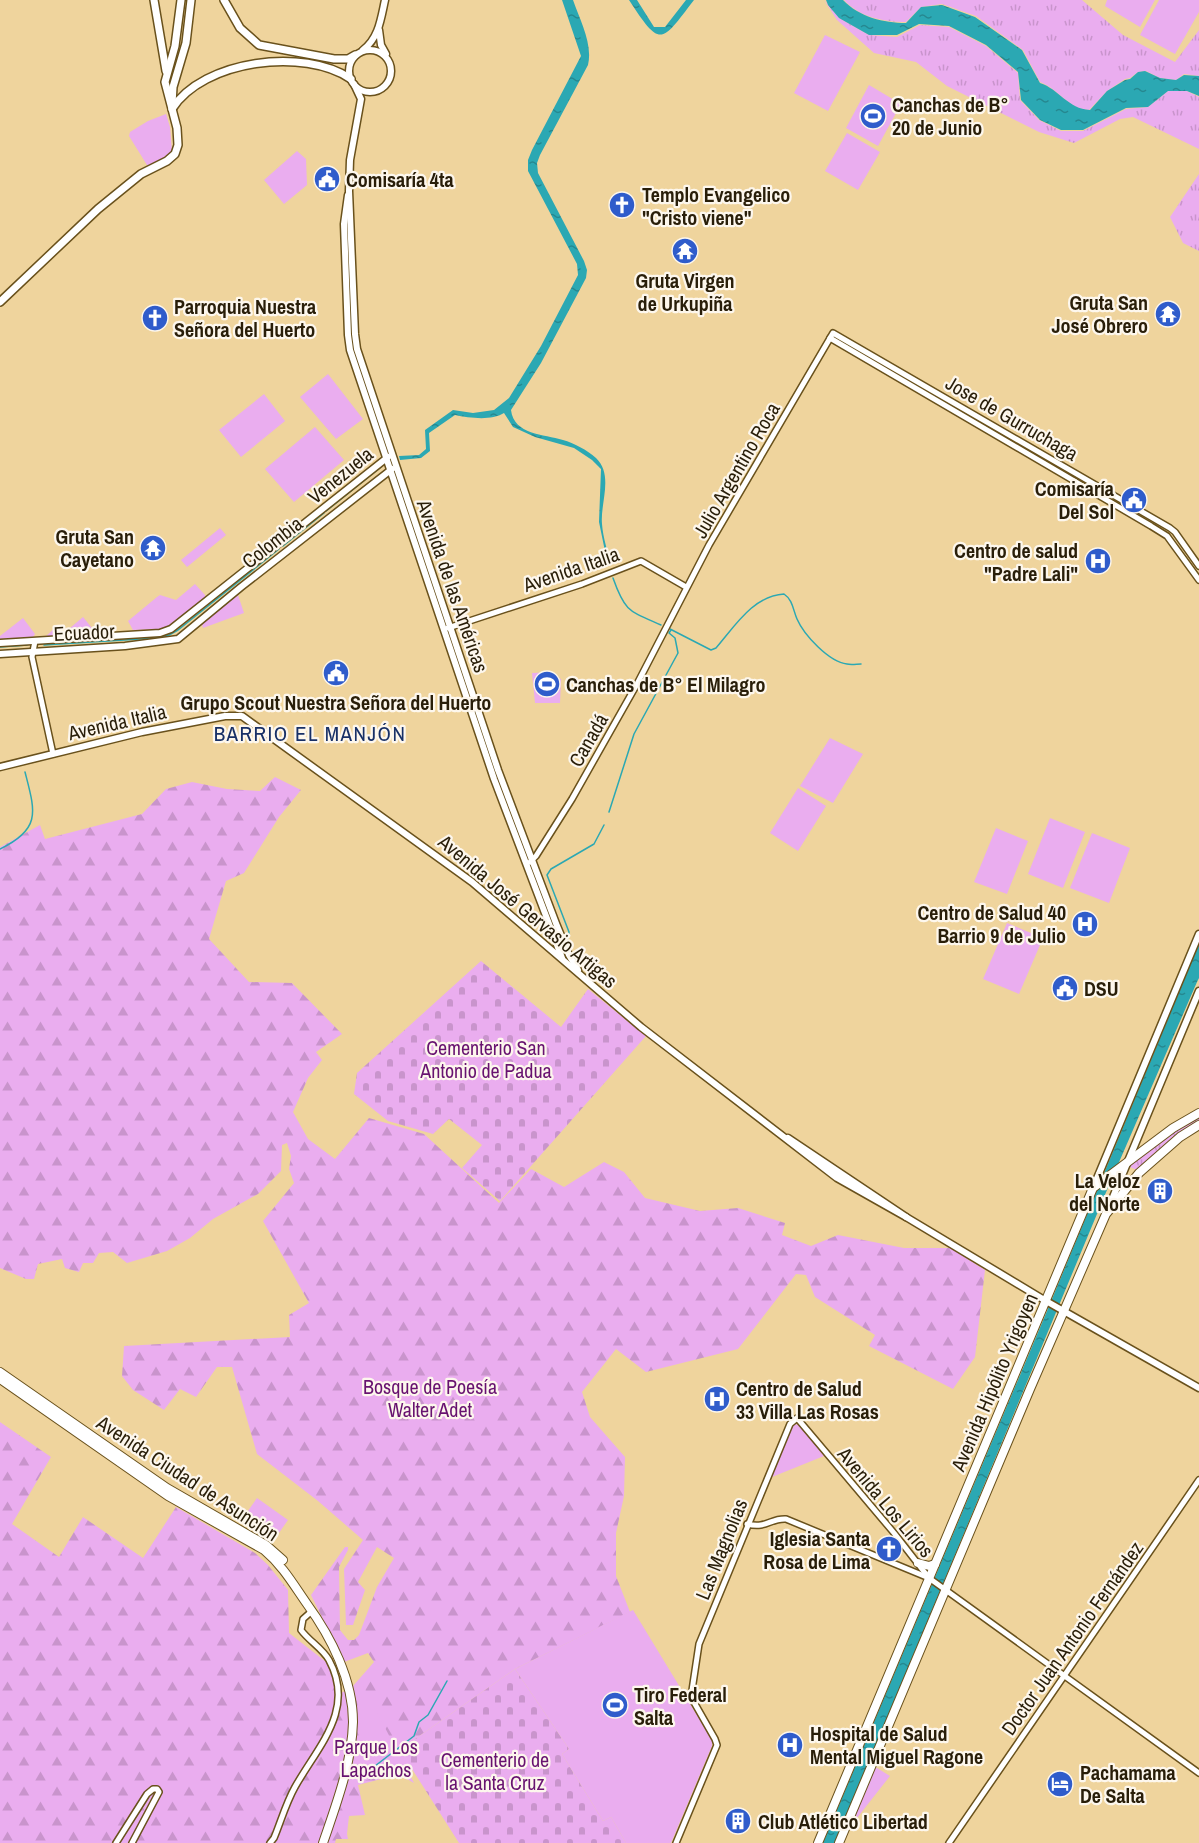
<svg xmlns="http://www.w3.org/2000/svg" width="1199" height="1843" viewBox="0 0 1199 1843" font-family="'Archivo Narrow',sans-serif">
<defs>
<pattern id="grass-tufts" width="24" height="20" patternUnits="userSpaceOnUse" patternTransform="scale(1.5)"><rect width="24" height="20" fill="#eaadef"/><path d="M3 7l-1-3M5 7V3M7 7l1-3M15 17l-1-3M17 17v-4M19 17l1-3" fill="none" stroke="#c994cc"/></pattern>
<pattern id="forest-firs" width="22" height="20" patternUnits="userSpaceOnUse" patternTransform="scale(1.5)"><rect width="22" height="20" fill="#eaadef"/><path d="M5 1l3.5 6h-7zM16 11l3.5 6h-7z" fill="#c994cc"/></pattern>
<pattern id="cemetery-stones" width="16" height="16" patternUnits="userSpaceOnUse" patternTransform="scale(1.5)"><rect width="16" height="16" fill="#eaadef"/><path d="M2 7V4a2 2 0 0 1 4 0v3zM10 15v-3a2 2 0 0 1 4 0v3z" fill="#c994cc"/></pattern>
<pattern id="water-ripples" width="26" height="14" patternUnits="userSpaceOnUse" patternTransform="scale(1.5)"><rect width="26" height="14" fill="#2ba8b3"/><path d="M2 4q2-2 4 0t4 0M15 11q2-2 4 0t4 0" fill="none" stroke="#258890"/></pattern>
</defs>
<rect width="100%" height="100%" fill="#efd49d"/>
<g fill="url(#grass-tufts)">
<path d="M824,0L839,18L869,35L897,37L920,25L949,27L986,46L1018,73L1020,100L1039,120L1061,131H1083L1126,109L1148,107L1168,91H1187L1199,97V149L1133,117L1120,119L1074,143L1039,132L947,86L916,62L874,53L837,20Z"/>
<path d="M844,0H1082L1123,35L1175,62L1199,30V76L1184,74L1176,80L1160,78L1146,71L1138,72L1130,78L1125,79L1107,91L1089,110C1068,109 1059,89 1040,82L1023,50L976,16L942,4L921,7L906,22C884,22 859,17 844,0Z"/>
<path d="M1199,174V251L1183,243L1170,217Z"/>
<path d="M1199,1115V1122L1137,1170L1127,1166Z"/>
</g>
<g fill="url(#forest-firs)">
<path d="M275,777L301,790L279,817L244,873L226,881L209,939L249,982L292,983L342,1034L316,1052L322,1060L308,1078L293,1112L308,1139L335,1159L369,1118L424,1134L499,1203L531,1169L564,1187L604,1162L624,1172L645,1198L700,1211L738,1208L785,1223L782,1235L811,1246L838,1235L904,1248H950L985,1270L975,1357L953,1389L869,1346L875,1335L815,1297L806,1275L796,1274L738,1349L646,1372L616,1349L582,1392L590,1417L625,1457L624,1496L616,1533V1576L630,1612L515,1669L415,1739C406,1750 404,1758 408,1772L358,1785L365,1815L349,1816L347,1834L348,1839H336L335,1843H325C347,1794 364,1740 353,1686L374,1662L368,1653L344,1662L311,1595L345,1547H348V1550L339,1567L340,1630L348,1640H354L359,1635L377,1587L394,1558L377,1547L358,1582L365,1590L353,1625H346L344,1569L363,1540L318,1501L257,1454L232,1367H217L196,1397L180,1389L164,1410L133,1390L122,1376L124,1346L290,1337L289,1315L309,1303L263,1221L294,1183L289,1169L291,1156L287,1143L282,1145L281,1171L258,1194L213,1219L190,1238L167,1251L127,1263L113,1252L99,1253L93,1263H83L79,1272L65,1268L62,1259L38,1264L34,1279H26L0,1268V847L40,825L45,839L142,814L166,789L192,782L227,789L260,791Z"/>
<path d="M0,1422L51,1457L12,1524L59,1557L83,1517L143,1558L176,1507L255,1553L268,1565L288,1590L289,1633L330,1665L340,1693L346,1691C353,1742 342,1797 318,1843H0Z"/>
</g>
<g fill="url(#cemetery-stones)">
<path d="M481,961L561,1027L588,989L646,1036L500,1201L462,1168L482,1145L449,1119L433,1134L388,1121L354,1094L357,1073Z"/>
<path d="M515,1669L569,1749L562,1754L603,1821L611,1817L626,1843H459L412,1769L406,1766C403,1756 408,1747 415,1739Z"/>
</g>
<g fill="#eaadef">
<path d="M1107,0H1155L1140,27L1105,6Z"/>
<path d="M1159,0H1199V12L1175,54L1140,35Z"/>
<path d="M825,35L860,52L828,111L794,93Z"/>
<path d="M869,85L901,104L878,146L846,128Z"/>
<path d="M166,114L170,127L172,152L169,157L152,165H147L129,136L130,132L148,121Z"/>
<path d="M847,133L880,152L858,190L825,171Z"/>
<path d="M297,151L306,159L307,185L284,204L264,180Z"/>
<path d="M328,374L363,419L336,439L300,397Z"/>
<path d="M264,394L285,421L241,457L219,430Z"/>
<path d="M315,427L344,460L294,502L265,469Z"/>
<path d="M220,528L226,535L187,567L181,560Z"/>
<path d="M195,584L205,595V598L177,622L162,629L133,630L128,621L157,597L160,595L176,600Z"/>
<path d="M238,595L244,613L203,628L202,624Z"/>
<path d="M83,617L96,633L45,637L56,627L63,634Z"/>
<path d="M23,618L35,634L33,637L0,639V636Z"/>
<path d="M553,672V676L561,679L560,703H535L532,673Z"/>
<path d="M830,738L863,754L833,803L800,786Z"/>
<path d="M798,788L826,806L798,851L770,833Z"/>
<path d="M1050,818L1085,832L1063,888L1028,874Z"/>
<path d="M996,828L1028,841L1007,894L974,882Z"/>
<path d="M1092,833L1130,848L1109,903L1070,888Z"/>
<path d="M1007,923L1043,938L1019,994L983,979Z"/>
<path d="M793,1424L800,1425L824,1456L772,1477L770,1476Z"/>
<path d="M257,1498L288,1520L274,1540L243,1518Z"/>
<path d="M633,1610L712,1740V1746L671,1843H626L611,1817L603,1821L562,1754L569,1749L515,1669Z"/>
<path d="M361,1682L414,1783C390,1768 374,1779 348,1785L359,1733V1714L355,1689Z"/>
<path d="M873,1768H877L890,1776L853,1823L852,1822Z"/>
</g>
<g fill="url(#water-ripples)">
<path d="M562,0H573C580,20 593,44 588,65L540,155L537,163L538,173L584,261L587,270L586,278L541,363L511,410C514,435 544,434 563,440C574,443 587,450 596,458C614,475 600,503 602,524C603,538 608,552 611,565L608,566L599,522L601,469L592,460L574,448L535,437L513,427L504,413C491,421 470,418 455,415L429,433L430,451L421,458L400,460L399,456L419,455L426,449L425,430L453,410L473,413L494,410L509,398L541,346L578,275L577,264L528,171V160L532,150L581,56Z"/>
<path d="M629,0H637L654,27H665L686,0H694C661,43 661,49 629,0Z"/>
<path d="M826,0H843C859,17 884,23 906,23L921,7L942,5L975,17L1022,50L1040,83C1059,89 1068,109 1090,110L1107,91L1125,80L1130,79L1138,72L1145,71L1160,78L1176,80L1184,75L1199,76V96L1187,91H1168L1148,107L1126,108L1083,130H1061L1040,120L1021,100L1018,72L986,45L949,26L919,24L897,35H869L839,18L828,5Z"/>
<path d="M1199,944V978L1197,982L1107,1190L835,1843H823L1047,1311Z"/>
</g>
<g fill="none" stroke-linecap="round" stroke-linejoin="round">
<g stroke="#2ba8b3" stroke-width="1.5">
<path d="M326,511L381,467"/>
<path d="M283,546L324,513"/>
<path d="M613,578C625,612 629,611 661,625"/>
<path d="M670,629L711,650L716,648C735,626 753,596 784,594C793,600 793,610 797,619C804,635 829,662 847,664C851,665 857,664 861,664"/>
<path d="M44,645L156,638L169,635L178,630L279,549"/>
<path d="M0,647L27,645"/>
<path d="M609,812L634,734L678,653L675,638L669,633L671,630"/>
<path d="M0,849C42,829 35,811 25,772"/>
<path d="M568,938L569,932L547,875L551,869L594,844L604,825"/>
<path d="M352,1774L366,1771L375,1766L414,1736L419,1722L428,1715L447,1681"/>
</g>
<defs>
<g id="tertiary">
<path d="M830,338L1151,526L1167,536L1199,580"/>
<path d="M448,628L582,584L641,561L686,587"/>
<path d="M35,641L32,657L53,754"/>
<path d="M530,862L536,856L572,799L637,684L709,545L833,333L1170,528L1175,532L1199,566"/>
<path d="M747,1524C767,1529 770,1518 786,1519L929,1578L1199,1773"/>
<path d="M116,1843L147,1794L153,1789H157L159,1792L132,1843"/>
<path d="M270,1843L274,1838C281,1821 286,1803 295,1787C318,1746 356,1710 329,1660C322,1648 309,1641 301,1630L303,1619L312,1611"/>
<path d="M676,1843L717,1745L715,1739L691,1697L699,1644L790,1424L797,1418L894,1533L929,1578"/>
<path d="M949,1843L1199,1480"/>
</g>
<g id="secondary">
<path d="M379,30L381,45L386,54"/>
<circle cx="370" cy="71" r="21"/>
<path d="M363,50C379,38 381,18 385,0"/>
<path d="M354,84L361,99L350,160L349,191L355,334L357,349L498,770L557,926L569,955L578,970"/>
<path d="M348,195L344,224L348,335L350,350L494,779L562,958"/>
<path d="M0,643L160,633L171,629L388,457"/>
<path d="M0,654L125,646L178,639L241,587L392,469"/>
<path d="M0,767L142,732L225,716H242L472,882L641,1027L837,1178L906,1217L788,1138"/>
<path d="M1093,1188L1199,934"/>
<path d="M1108,1209L1199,991"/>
<path d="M906,1217L1046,1301L1199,1388"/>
</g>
<g id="primary">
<path d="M154,0L166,71"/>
<path d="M224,0L240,28L259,45L334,59H348L355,55"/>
<path d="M172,104L173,87L186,43L191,0"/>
<path d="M172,109C203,60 304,47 351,79"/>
<path d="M0,302L98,209L141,174L167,161L175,154L178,145L177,128L165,82L175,46L181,0"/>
</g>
<g id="trunk">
<path d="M0,1372L167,1488L266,1545L283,1560"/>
<path d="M0,1379L168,1496L264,1550C283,1566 293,1584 307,1604C331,1637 353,1680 353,1722C352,1763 336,1805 323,1843"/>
<path d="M918,1563L929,1566L935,1564"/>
<path d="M818,1843L1093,1188L1173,1128L1199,1113"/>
<path d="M839,1843L1030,1389L1106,1214L1139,1173L1180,1137L1199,1125"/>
</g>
</defs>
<use href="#tertiary" stroke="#69511c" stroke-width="8"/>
<use href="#secondary" stroke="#69511c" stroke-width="9"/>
<use href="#primary" stroke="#69511c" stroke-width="10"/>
<use href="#trunk" stroke="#69511c" stroke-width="10"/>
<use href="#tertiary" stroke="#fff" stroke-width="5"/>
<use href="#secondary" stroke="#fff" stroke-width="6"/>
<use href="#primary" stroke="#fff" stroke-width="7"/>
<use href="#trunk" stroke="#fff" stroke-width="8"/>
</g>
<defs>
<symbol id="stadium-disc" viewBox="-11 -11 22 22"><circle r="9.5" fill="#2f5ccb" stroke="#fdf7ed"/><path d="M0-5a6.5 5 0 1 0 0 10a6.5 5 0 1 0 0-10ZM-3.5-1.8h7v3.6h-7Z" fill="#fff"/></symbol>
<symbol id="civic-disc" viewBox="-11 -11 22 22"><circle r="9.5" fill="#2f5ccb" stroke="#fdf7ed"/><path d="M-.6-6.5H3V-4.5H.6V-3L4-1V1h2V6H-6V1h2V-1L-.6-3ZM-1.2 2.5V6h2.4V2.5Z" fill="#fff"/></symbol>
<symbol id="church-disc" viewBox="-11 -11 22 22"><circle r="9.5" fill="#2f5ccb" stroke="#fdf7ed"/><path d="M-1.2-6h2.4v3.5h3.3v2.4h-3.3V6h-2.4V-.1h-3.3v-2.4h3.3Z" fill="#fff"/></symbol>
<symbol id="temple-disc" viewBox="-11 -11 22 22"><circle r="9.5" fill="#2f5ccb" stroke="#fdf7ed"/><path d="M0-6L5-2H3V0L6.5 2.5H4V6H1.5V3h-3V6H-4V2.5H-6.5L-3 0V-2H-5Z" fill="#fff"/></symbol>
<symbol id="hospital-disc" viewBox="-11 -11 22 22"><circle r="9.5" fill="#2f5ccb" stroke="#fdf7ed"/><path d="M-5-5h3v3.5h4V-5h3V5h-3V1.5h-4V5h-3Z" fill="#fff"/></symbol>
<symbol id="building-disc" viewBox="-11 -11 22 22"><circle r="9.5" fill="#2f5ccb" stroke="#fdf7ed"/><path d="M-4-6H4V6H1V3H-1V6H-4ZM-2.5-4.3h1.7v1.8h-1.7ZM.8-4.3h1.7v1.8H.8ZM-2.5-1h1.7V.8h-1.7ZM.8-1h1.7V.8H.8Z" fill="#fff"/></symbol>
<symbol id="hotel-disc" viewBox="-11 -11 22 22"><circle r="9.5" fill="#2f5ccb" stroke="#fdf7ed"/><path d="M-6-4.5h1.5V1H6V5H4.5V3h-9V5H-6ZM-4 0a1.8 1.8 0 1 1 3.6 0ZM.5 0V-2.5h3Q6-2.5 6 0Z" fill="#fff"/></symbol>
</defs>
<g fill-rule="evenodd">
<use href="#stadium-disc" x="858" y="101" width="30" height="30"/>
<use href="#civic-disc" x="312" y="164" width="30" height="30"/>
<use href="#church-disc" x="607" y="190" width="30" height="30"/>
<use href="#temple-disc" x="670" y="236" width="30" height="30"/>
<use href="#temple-disc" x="1153" y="299" width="30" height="30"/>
<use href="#church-disc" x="140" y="303" width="30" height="30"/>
<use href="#civic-disc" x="1119" y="485" width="30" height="30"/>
<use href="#temple-disc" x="138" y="533" width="30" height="30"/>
<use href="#hospital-disc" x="1083" y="546" width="30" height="30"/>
<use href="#civic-disc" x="321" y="658" width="30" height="30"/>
<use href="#stadium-disc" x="532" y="669" width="30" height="30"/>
<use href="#hospital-disc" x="1070" y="909" width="30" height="30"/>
<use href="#civic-disc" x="1050" y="973" width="30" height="30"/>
<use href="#building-disc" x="1145" y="1176" width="30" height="30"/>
<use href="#hospital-disc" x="702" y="1384" width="30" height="30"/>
<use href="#church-disc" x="874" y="1534" width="30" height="30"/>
<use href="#stadium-disc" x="600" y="1690" width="30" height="30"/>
<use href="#hospital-disc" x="775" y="1730" width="30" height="30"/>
<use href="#hotel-disc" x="1045" y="1769" width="30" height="30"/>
<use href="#building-disc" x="723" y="1806" width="30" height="30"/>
</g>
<g text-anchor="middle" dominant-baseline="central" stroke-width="4.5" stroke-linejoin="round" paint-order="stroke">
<g font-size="20" font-weight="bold" fill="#291e09" stroke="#fdf7ed" text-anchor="start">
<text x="892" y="104">Canchas de B°<tspan x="892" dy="23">20 de Junio</tspan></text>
<text x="346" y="179">Comisaría 4ta</text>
<text x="642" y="194">Templo Evangelico<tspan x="642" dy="23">"Cristo viene"</tspan></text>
<text x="685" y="280" text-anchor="middle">Gruta Virgen<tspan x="685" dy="23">de Urkupiña</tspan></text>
<text x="1148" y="302" text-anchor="end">Gruta San<tspan x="1148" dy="23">José Obrero</tspan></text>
<text x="174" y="306">Parroquia Nuestra<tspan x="174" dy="23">Señora del Huerto</tspan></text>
<text x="1114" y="488" text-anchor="end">Comisaría<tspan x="1114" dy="23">Del Sol</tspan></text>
<text x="134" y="536" text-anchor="end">Gruta San<tspan x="134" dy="23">Cayetano</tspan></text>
<text x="1078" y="550" text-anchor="end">Centro de salud<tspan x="1078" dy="23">"Padre Lali"</tspan></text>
<text x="566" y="684">Canchas de B° El Milagro</text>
<text x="336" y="702" text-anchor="middle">Grupo Scout Nuestra Señora del Huerto</text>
<text x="1066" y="912" text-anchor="end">Centro de Salud 40<tspan x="1066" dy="23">Barrio 9 de Julio</tspan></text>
<text x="1084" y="988">DSU</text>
<text x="1140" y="1180" text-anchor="end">La Veloz<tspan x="1140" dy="23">del Norte</tspan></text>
<text x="736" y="1388">Centro de Salud<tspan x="736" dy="23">33 Villa Las Rosas</tspan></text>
<text x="870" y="1538" text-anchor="end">Iglesia Santa<tspan x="870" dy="23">Rosa de Lima</tspan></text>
<text x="634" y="1694">Tiro Federal<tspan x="634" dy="23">Salta</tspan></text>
<text x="810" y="1733">Hospital de Salud<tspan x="810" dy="23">Mental Miguel Ragone</tspan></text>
<text x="1080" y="1772">Pachamama<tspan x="1080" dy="23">De Salta</tspan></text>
<text x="758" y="1821">Club Atlético Libertad</text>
</g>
<g font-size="20" fill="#291e09" stroke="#fdf7ed">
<text transform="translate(1012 418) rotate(30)">Jose de Gurruchaga</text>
<text transform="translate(736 470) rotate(-60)">Julio Argentino Roca</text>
<text transform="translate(340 475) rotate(-39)">Venezuela</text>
<text transform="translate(272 542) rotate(-38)">Colombia</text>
<text transform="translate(571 569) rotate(-19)">Avenida Italia</text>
<text transform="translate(453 586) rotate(71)">Avenida de las Américas</text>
<text transform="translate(84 632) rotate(-3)">Ecuador</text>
<text transform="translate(117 722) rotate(-13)">Avenida Italia</text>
<text transform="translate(588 740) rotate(-60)">Canadá</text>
<text transform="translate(528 911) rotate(40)">Avenida José Gervasio Artigas</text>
<text transform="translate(994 1382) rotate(-67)">Avenida Hipólito Yrigoyen</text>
<text transform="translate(188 1478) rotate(33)">Avenida Ciudad de Asunción</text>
<text transform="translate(886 1502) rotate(50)">Avenida Los Lirios</text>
<text transform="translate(721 1549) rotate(-68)">Las Magnolias</text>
<text transform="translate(1072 1638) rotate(-55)">Doctor Juan Antonio Fernández</text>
</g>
<g font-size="20" fill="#681270" stroke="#fdf7ed">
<text x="486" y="1047">Cementerio San<tspan x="486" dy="23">Antonio de Padua</tspan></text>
<text x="430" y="1386">Bosque de Poesía<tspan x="430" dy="23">Walter Adet</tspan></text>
<text x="376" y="1746">Parque Los<tspan x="376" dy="23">Lapachos</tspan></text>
<text x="495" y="1759">Cementerio de<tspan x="495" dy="23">la Santa Cruz</tspan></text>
</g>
<g font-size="21" letter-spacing="1.5" fill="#183066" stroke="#fdf7ed">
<text x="310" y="733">BARRIO EL MANJÓN</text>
</g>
</g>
</svg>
